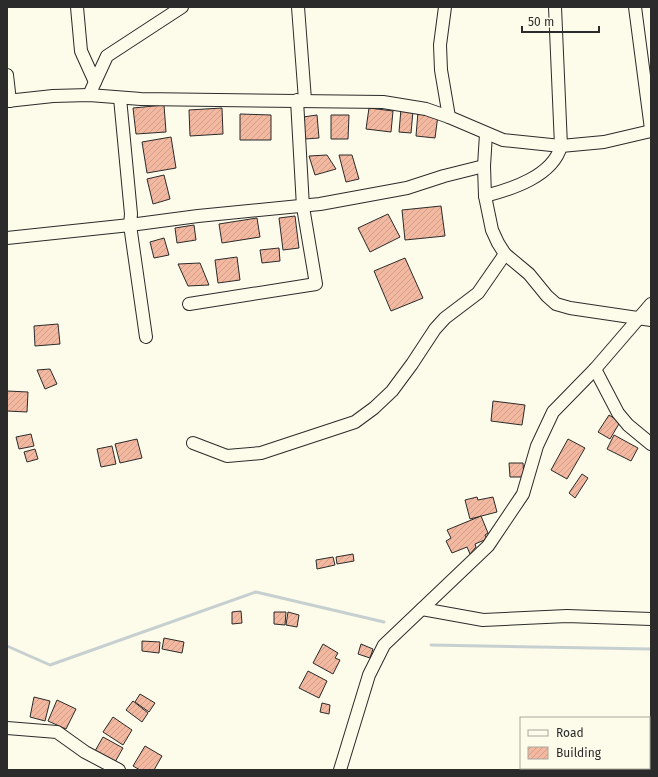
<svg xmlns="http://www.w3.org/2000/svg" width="658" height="777" viewBox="0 0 658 777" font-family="'Fira Sans',sans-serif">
<defs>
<pattern id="building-hatch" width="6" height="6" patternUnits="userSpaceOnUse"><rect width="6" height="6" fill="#f2b8a0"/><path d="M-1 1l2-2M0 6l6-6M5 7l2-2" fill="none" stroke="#d09e8a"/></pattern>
</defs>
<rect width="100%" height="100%" fill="#fdfbea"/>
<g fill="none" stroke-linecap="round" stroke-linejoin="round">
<g stroke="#c7d0d0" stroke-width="3">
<path d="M431,645L651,649"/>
<path d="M7,646L50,665L256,592L384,622"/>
</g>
</g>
<g fill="url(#building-hatch)" stroke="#2b2b2b">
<path d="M164,105L166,132L136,134L133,108Z"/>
<path d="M222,108L223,134L190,136L189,110Z"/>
<path d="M369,108L393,111L391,132L366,129Z"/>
<path d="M401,109L413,111L411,133L399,132Z"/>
<path d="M418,112L438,115L435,138L416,136Z"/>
<path d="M240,114L271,115V140H240Z"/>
<path d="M317,115L319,138L305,139L303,117Z"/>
<path d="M331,115H349L348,139H331Z"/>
<path d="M171,137L176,168L147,173L142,142Z"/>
<path d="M327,155L336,169L315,175L309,156Z"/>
<path d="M339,155H352L359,179L346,182Z"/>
<path d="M164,175L170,199L153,204L147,179Z"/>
<path d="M441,206L445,236L405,240L402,210Z"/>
<path d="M388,214L400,237L370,252L358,228Z"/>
<path d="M295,216L299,248L283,250L279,218Z"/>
<path d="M257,218L260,237L222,243L219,224Z"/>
<path d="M194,225L196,240L177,243L175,228Z"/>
<path d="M164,238L169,255L154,258L150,242Z"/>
<path d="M279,248L280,261L262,263L260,250Z"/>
<path d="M237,257L240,280L218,283L215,260Z"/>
<path d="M405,258L423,298L391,311L374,271Z"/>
<path d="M200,263L209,285L188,286L178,264Z"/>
<path d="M58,324L60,344L35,346L34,326Z"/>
<path d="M50,369L57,384L45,389L37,370Z"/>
<path d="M7,391L28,392L27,412L7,411Z"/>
<path d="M493,401L525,405L522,425L491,421Z"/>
<path d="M609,415L620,422L610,439L598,432Z"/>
<path d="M31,434L34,446L19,449L16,437Z"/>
<path d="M614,435L638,448L631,461L607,449Z"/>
<path d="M137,439L142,458L120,463L115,444Z"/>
<path d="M568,439L585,448L567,479L551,470Z"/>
<path d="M112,446L116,464L101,467L97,449Z"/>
<path d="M35,449L38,459L27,462L24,452Z"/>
<path d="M509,463H523L524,477H510Z"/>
<path d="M582,474L588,478L575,498L569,493Z"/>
<path d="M477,497L478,500L493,497L497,512L470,519L465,500Z"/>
<path d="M481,516L488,533L485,535L487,539L475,544L476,547L470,554L467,547L452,553L446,541L451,538L447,530Z"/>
<path d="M353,554L354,561L337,564L336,557Z"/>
<path d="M333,557L335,565L317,569L316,560Z"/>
<path d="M241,611L242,623L232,624V612Z"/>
<path d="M274,612H286L285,625L274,624Z"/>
<path d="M288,612L299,615L297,627L286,625Z"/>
<path d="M164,638L184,642L182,653L162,649Z"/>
<path d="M142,641L160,642L159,653L142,651Z"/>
<path d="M323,644L338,653L335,658L340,660L333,674L313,663Z"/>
<path d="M361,644L373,649L370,658L358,654Z"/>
<path d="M308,671L327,681L319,698L299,688Z"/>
<path d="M140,694L155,703L149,712L135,702Z"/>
<path d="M34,697L50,701L45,721L30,717Z"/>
<path d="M57,700L76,709L66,729L48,721Z"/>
<path d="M133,701L148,713L142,722L126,710Z"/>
<path d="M322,703L330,705L329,714L320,712Z"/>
<path d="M113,717L132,730L123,745L103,732Z"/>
<path d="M103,737L123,748L115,762L95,751Z"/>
<path d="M145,746L162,756L154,770H140L133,766Z"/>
</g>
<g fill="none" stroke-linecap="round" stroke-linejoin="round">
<defs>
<g id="minor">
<path d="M77,7L81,51L95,82"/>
<path d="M298,7L305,100"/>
<path d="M445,7L440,45L441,70L449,117"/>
<path d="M635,7L651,129"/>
<path d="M7,75L10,101"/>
<path d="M89,95L107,56L182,7"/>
<path d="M120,98L131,214L130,225L198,216L320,204L407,188L444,176L484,166L486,134"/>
<path d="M7,101L53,96L89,95L141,99L383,102L426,109L449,117L503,140L561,146L604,142L651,131"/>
<path d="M484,166L485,196L492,230L498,243L505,254L529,274L547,296L556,304L570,308L651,320"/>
<path d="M485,196C512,189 553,176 561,146L555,7"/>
<path d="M7,238L130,225L146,337"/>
<path d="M189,304L316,284L303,207L297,100"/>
<path d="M595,369L618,413L628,425L651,444"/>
<path d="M193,443L227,456L261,453L355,422L374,408L392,391L412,364L435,329L445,318L478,293L505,254"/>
<path d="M422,609L483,620L567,616L651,619"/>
<path d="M7,728L57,732L85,752L119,770"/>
<path d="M340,770L369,675L384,645L488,546L523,494L537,446L553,412L595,369L651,304"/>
</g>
</defs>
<use href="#minor" stroke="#2b2b2b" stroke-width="14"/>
<use href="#minor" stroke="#fdfbea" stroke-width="12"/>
</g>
<rect width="658" height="777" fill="none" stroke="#2b2b2b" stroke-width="16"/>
<rect x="520" y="717" width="130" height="52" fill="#fdfbea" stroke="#a9a89e"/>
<rect x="528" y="730" width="20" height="6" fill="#fdfbea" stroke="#a9a89e"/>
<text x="556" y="737" font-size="12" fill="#2b2b2b">Road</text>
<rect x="528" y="747" width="20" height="12" fill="url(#building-hatch)" stroke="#a9a89e"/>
<text x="556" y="757" font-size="12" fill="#2b2b2b">Building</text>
<path d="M522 26v6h77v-6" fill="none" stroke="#2b2b2b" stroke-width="2"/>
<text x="528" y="26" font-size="12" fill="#2b2b2b" stroke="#fdfbea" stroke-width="3" paint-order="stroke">50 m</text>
</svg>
